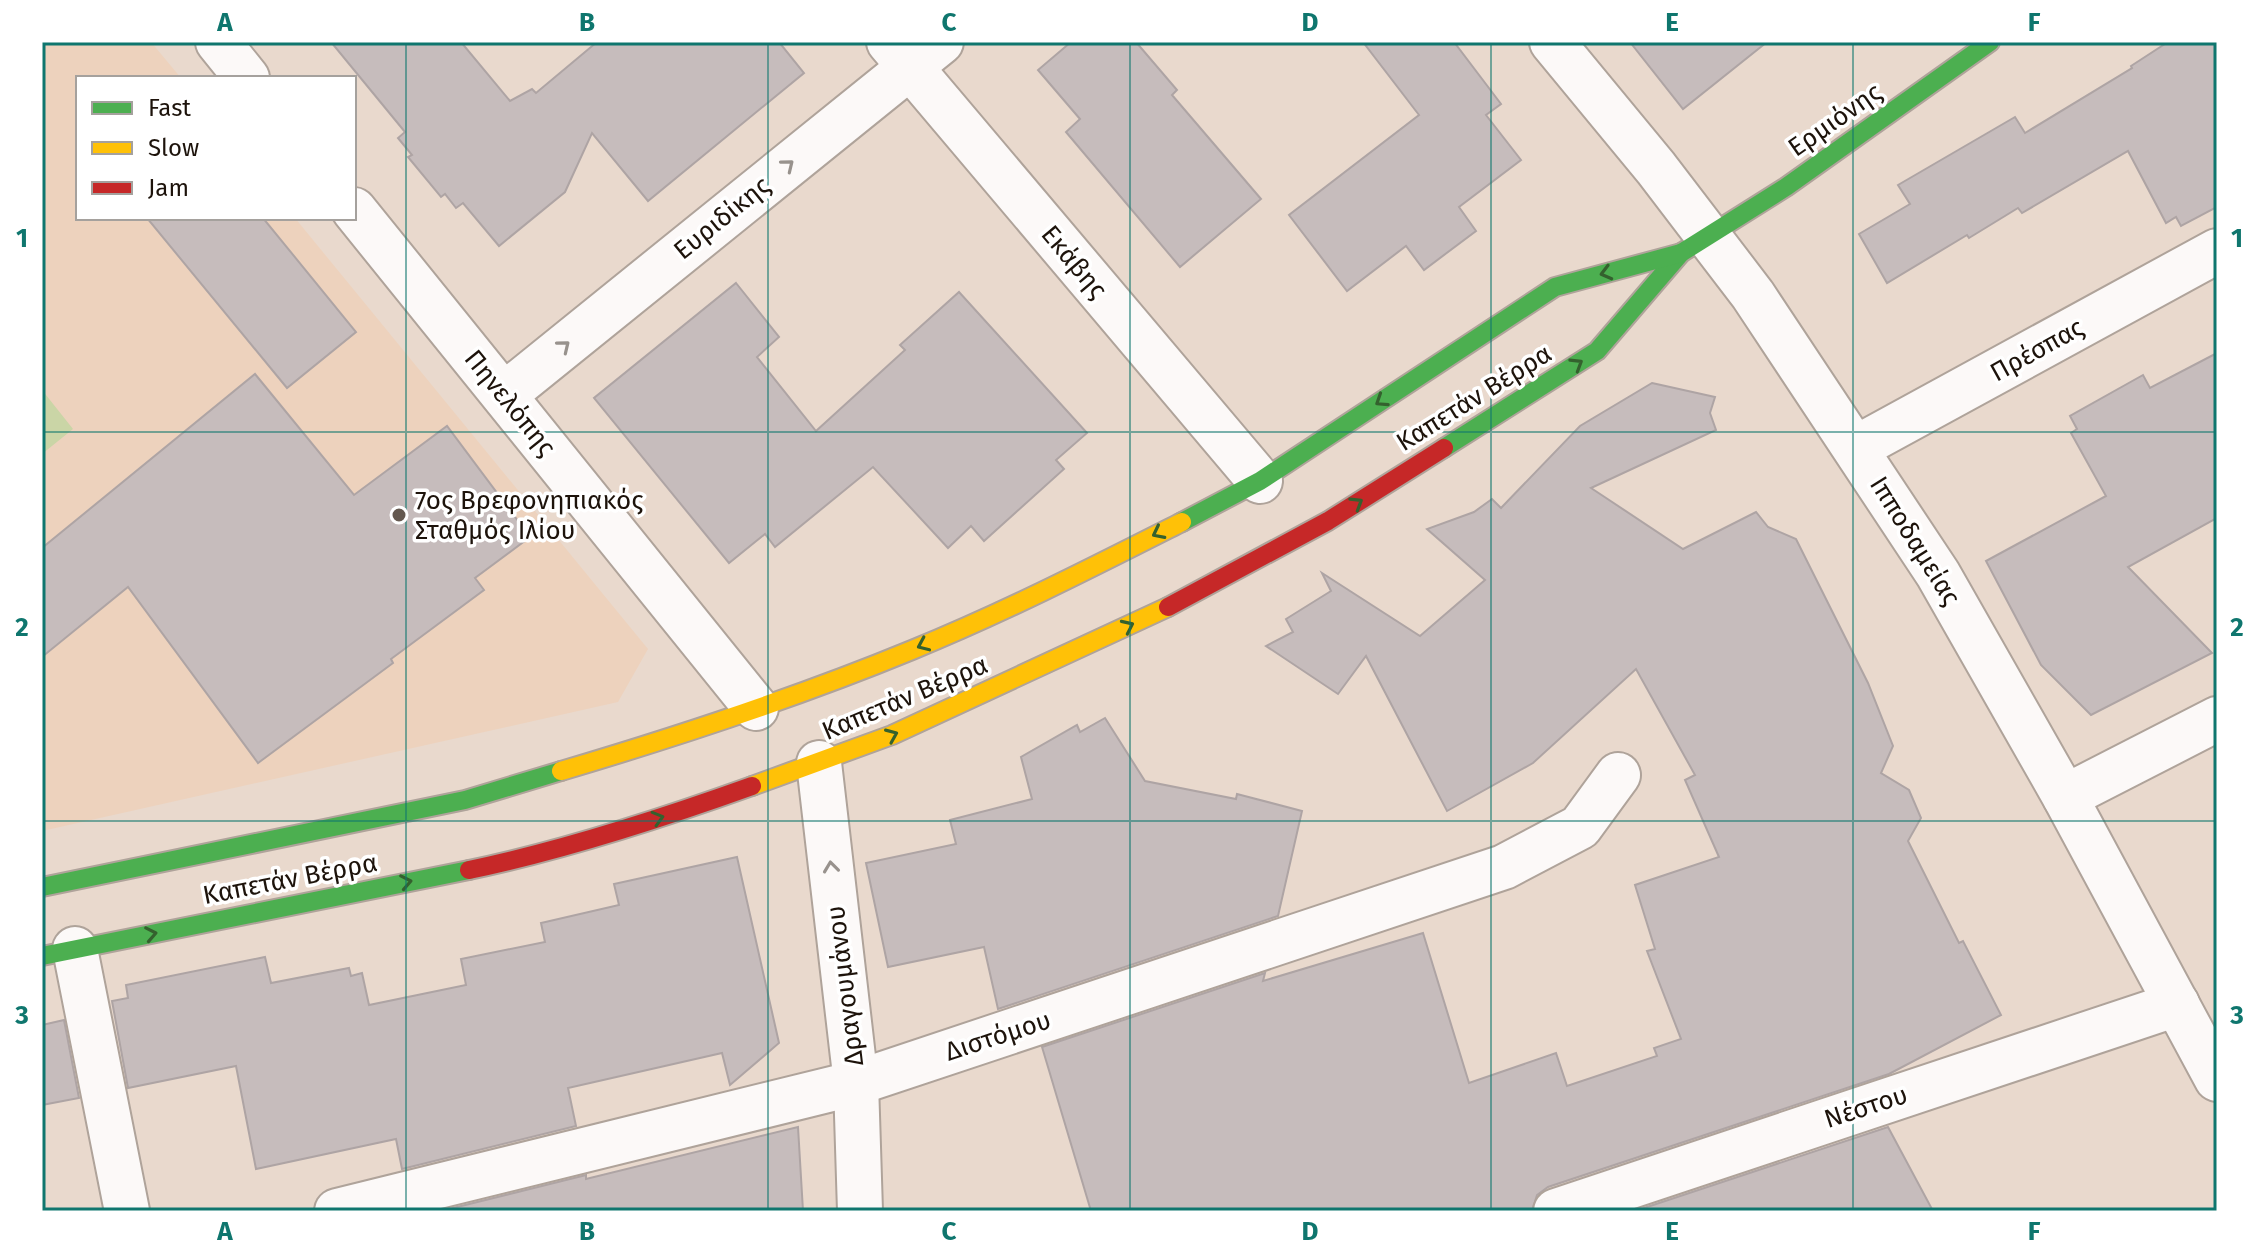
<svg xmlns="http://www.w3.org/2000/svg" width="2259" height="1253" viewBox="0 0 2259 1253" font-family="'Fira Sans',sans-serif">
<rect width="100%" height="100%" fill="#e9d9cd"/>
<path fill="#edd2bd" d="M42,42H151L181,78H78V218H295L648,649L618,702L42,831Z"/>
<path fill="#cad5a6" d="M42,390L73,429L42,454Z"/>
<g fill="#c6bcbc" stroke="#aea4a4" stroke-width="2">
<path d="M331,42H461L510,101L532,89L536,93L597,42H779L804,73L648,201L592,133L565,192L499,246L463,203L456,208L445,194L441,197L408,157L412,155L398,138L405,132Z"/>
<path d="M1071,42H1136L1177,90L1172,95L1261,199L1180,267L1066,132L1080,119L1038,70Z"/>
<path d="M1363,42H1454L1501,104L1486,115L1521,160L1459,207L1476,231L1424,270L1406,246L1347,291L1289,215L1419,115Z"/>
<path d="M1630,42H1767L1683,109Z"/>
<path d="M2168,42H2217V207L2181,226L2176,217L2166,223L2128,151L2022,213L2018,208L1969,238L1967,235L1887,283L1859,234L1910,204L1898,185L2015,117L2025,133L2132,68L2131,66Z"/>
<path d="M147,218H263L356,332L287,388Z"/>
<path d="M736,283L779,337L757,357L816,431L905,350L900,345L959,292L1087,433L1056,460L1064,469L984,541L971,526L948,548L873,467L775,547L765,534L729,563L594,398Z"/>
<path d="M2217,353V518L2128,567L2212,653L2091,715L2041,665L1986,561L2106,496L2071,433L2077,429L2070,416L2143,375L2150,388Z"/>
<path d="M255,374L354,495L447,426L530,537L475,578L484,590L391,659L393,663L258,763L128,587L42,657V548Z"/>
<path d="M1652,383L1715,397L1710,413L1716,430L1591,488L1683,549L1756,512L1768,527L1796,539L1868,683L1893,746L1881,773L1909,790L1921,818L1908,841L1959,943L1963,941L2001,1015L1889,1074L1548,1187L1537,1195L1532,1211H1091L1042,1047L1265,973L1263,981L1423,933L1469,1083L1556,1053L1567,1086L1657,1056L1654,1048L1681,1039L1647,951L1655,949L1635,885L1719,857L1685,780L1695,775L1636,669L1533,763L1447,811L1366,656L1338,694L1266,646L1293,632L1286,619L1331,591L1322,573L1420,636L1485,580L1427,529L1474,512L1492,499L1501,508L1580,426Z"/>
<path d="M1105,718L1145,781L1236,799L1237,794L1302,811L1278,916L998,1009L984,947L888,967L866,863L956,844L950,820L1032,799L1021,757L1077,725L1080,732Z"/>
<path d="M737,857L779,1043L730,1085L722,1053L568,1088L576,1126L402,1169L396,1139L256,1169L236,1066L128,1088L112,1001L128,998L126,985L265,957L271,983L349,968L351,976L362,973L369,1005L466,985L461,959L545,942L541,923L619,905L614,884Z"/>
<path d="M64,1020L79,1098L42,1105V1025Z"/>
<path d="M798,1127L803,1211H441L586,1175V1179Z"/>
<path d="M1888,1127L1933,1211H1635Z"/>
</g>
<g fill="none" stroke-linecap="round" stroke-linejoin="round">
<defs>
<g id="street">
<path d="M218,42L247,78"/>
<path d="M889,42L1260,481"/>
<path d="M1552,42L1656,168L1753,295L1938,574L2065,797L2217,1079"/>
<path d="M354,210L756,708"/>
<path d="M504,395L941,42"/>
<path d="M1856,448L2217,251"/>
<path d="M819,763L856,1083L860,1211"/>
<path d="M2065,797L2217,719"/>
<path d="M75,949L127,1211"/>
<path d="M337,1211L856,1083L1504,867L1580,827L1618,775"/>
<path d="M1556,1211L2177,1004"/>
</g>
<g id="fast">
<path d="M1444,448L1597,351L1681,253L1786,187L1990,42"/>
<path d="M1182,522L1260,481L1555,287L1681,253"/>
<path d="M42,887L465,800L561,771"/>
<path d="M42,956L469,870"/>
</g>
<g id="slow">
<path d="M561,771C679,736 798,697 912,650C1005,612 1093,567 1182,522"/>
<path d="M752,786L892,735L1168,607"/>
</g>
<g id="jam">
<path d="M1168,607L1328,521L1444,448"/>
<path d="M469,870C565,850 660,819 752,786"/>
</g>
</defs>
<use href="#street" stroke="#afa39a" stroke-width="48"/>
<use href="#fast" stroke="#afa39a" stroke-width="22"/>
<use href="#slow" stroke="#afa39a" stroke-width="22"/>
<use href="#jam" stroke="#afa39a" stroke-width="22"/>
<use href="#street" stroke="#fcf9f8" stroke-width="44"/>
<use href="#fast" stroke="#4caf50" stroke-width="18"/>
<use href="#slow" stroke="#ffc107" stroke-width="18"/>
<use href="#jam" stroke="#c62828" stroke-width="18"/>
</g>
<defs><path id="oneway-chevron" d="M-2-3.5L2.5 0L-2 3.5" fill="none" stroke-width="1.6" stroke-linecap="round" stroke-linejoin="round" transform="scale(2)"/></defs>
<g stroke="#98928d">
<use href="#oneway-chevron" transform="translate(788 165) rotate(-39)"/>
<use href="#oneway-chevron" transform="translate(564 346) rotate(-39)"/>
<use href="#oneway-chevron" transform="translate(831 867) rotate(-97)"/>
</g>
<g stroke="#34612e">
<use href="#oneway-chevron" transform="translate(1606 273) rotate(165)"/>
<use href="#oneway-chevron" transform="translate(1577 364) rotate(-32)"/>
<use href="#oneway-chevron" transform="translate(1381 401) rotate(147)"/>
<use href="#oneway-chevron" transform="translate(1357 503) rotate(-32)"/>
<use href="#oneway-chevron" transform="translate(1158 533) rotate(153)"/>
<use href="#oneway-chevron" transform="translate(1128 626) rotate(-25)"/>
<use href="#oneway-chevron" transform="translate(923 645) rotate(156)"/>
<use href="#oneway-chevron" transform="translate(892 735) rotate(-23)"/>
<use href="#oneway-chevron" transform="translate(658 818) rotate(-16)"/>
<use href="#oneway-chevron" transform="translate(406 882) rotate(-11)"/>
<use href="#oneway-chevron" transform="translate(151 934) rotate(-11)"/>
</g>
<path fill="none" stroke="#0f766e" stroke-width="2" stroke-opacity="0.55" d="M406,42V1211M768,42V1211M1130,42V1211M1491,42V1211M1853,42V1211M42,432H2217M42,821H2217"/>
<circle fill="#64584f" stroke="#fff" stroke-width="3" cx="399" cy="515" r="8"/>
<g text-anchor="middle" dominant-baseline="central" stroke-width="7" stroke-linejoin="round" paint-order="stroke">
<g font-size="26" fill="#1d130b" stroke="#fff">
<text transform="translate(1835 120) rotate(-35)">Ερμιόνης</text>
<text transform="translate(722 218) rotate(-39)">Ευριδίκης</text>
<text transform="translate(1074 262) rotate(50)">Εκάβης</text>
<text transform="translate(2037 350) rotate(-29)">Πρέσπας</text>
<text transform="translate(1474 398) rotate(-32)">Καπετάν Βέρρα</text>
<text transform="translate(510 403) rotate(51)">Πηνελόπης</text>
<text transform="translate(1915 541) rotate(58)">Ιπποδαμείας</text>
<text transform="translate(905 698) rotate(-23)">Καπετάν Βέρρα</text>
<text transform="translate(290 879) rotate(-11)">Καπετάν Βέρρα</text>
<text transform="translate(845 986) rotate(-97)">Δραγουμάνου</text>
<text transform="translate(998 1036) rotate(-18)">Διστόμου</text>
<text transform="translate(1866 1107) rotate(-18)">Νέστου</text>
</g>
<g font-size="26" fill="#1d130b" stroke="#fff" text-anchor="start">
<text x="415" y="500">7ος Βρεφονηπιακός<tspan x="415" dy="30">Σταθμός Ιλίου</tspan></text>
</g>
</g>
<rect width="2259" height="1253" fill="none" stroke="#ffffff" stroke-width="88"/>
<rect x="76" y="76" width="280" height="144" fill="#ffffff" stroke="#a5a19d" stroke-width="2"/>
<rect x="92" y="102" width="40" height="12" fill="#4caf50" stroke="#a5a19d" stroke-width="2"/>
<text x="148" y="116" font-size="24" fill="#1d130b">Fast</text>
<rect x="92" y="142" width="40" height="12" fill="#ffc107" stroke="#a5a19d" stroke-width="2"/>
<text x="148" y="156" font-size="24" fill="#1d130b">Slow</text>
<rect x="92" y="182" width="40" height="12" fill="#c62828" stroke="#a5a19d" stroke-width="2"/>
<text x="148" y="196" font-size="24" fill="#1d130b">Jam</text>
<rect x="44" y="44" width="2171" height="1165" fill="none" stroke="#0f766e" stroke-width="3"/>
<g font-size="26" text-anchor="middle" font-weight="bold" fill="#0f766e">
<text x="225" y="31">A</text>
<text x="587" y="31">B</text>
<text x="949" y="31">C</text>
<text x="1310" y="31">D</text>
<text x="1672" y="31">E</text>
<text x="2034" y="31">F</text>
<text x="22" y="247">1</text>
<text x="2237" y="247">1</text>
<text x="22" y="636">2</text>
<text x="2237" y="636">2</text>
<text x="22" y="1024">3</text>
<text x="2237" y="1024">3</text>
<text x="225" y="1240">A</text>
<text x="587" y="1240">B</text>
<text x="949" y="1240">C</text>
<text x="1310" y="1240">D</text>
<text x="1672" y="1240">E</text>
<text x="2034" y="1240">F</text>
</g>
</svg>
